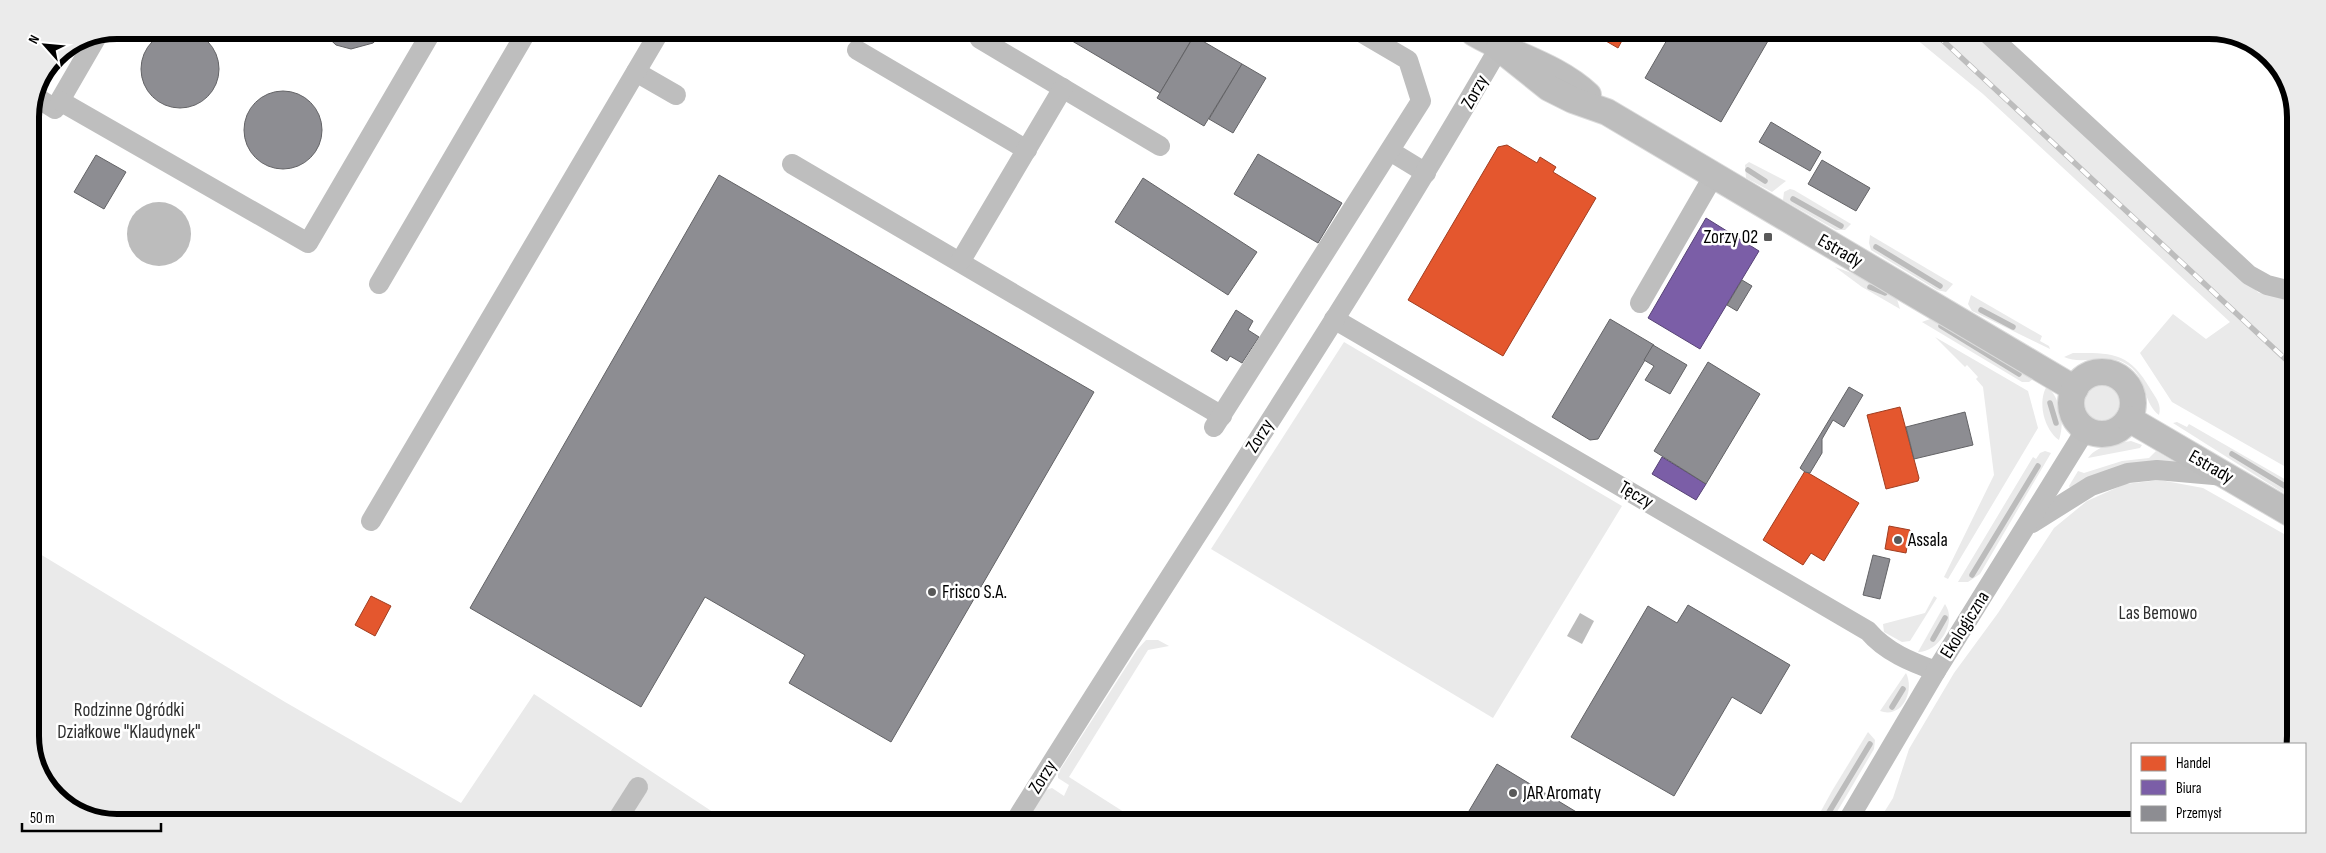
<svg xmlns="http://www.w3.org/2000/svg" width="2326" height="853" viewBox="0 0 2326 853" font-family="'Sofia Sans Condensed',sans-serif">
<rect width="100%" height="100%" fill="#fff"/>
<g fill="#eaeaea">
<path d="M1910,34H1974L2259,293L2295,297L2293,471L2172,402L2140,353L2173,314L2206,339L2230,322L1983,94Z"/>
<path d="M1749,162L1786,181L1772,192L1746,178L1745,165Z"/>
<path d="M1790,189L1794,190L1851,224L1845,230H1836L1783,200L1784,192Z"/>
<path d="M1870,235L1953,284L1946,292L1937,290L1871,250L1869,243Z"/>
<path d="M1835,267L1871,280L1897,299L1900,309L1862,287Z"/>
<path d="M1971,295L2042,336L2040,341L2049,346L2050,349L1972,311L1968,304Z"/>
<path d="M1930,319L1936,320L2033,379L2029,382H2022L1922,322Z"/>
<path d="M1935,337L2028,391L2038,428L1948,579L1944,577L1994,475L1983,387L1976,379L1978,377L1967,365L1965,367Z"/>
<path d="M1344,342L1622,506L1493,718L1211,549Z"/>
<path d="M2073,353C2114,353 2129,352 2151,390C2156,398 2162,405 2159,415C2144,404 2146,380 2132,368C2110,349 2086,367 2064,357Z"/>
<circle cx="2103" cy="403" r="19"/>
<path d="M2047,386C2061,400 2065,421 2059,440C2044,430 2037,401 2047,386Z"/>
<path d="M2177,422L2187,427L2189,424L2293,484V499L2173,423Z"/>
<path d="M2131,441L2142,445L2140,448L2088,458C2098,445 2115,443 2131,441Z"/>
<path d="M2045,451L2051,453L1980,574L1968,582H1958L2033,457L2036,459L2040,453Z"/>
<path d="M2156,451L2175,462L2070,488L2069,486L2078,471L2084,473L2122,461L2149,458Z"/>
<path d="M2160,480L2203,488L2293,539L2292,744H2132V823L1878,822L1893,798L1909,749L1954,673L1998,613L2054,528L2087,501L2125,484Z"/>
<path d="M30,548L285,702L461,803L534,694L725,820L89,819L48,789L30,743Z"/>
<path d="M1934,596L1937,598L1910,641L1902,642L1884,632L1883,624L1925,613Z"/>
<path d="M1945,604C1958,623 1938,652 1918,652Z"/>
<path d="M1146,640H1158L1169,646L1148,650L1069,777L1138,821L1027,820L1046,790L1052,788L1064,796L1069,785L1058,778V773L1137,650Z"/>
<path d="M1906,673C1915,691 1902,719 1880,711Z"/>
<path d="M1868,732L1875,740L1874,749L1831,822H1815L1832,791Z"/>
</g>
<g fill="#bcbcbc">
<circle cx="159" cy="234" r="32"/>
<path d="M1580,613L1594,621L1582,644L1567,636Z"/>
</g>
<g fill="#e4572e" stroke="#a03d20">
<path d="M1592,33H1626L1618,48Z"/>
<path d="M1507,145L1537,163L1540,157L1556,167L1553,172L1596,198L1503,356L1408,300L1498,147Z"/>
<path d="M1900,407L1919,478L1918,481L1886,489L1867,415Z"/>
<path d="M1805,471L1859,503L1824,561L1811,553L1803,565L1763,540Z"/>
<path d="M1889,526L1910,530L1906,553L1885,549Z"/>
<path d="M371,596L391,606L375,636L355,625Z"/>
</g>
<g fill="#7b5ea7" stroke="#564275">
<path d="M1706,218L1759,251L1700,349L1648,318Z"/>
<path d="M1662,457L1706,484L1696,500L1652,474Z"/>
</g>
<g fill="#8d8d92" stroke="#636366">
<circle cx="180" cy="69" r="39"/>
<path d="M320,30L386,31L373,43L351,49L336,45Z"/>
<path d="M1057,32H1196L1160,93Z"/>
<path d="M1671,33L1772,34L1721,122L1645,78Z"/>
<path d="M1194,36L1242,64L1204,126L1157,98Z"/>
<path d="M1242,64L1266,78L1233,133L1209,119Z"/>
<circle cx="283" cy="130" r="39"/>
<path d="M1771,122L1821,152L1810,171L1759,142Z"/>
<path d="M1258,154L1342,203L1318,243L1234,194Z"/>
<path d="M96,155L126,172L104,209L74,192Z"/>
<path d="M1822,160L1870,188L1856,211L1808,184Z"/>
<path d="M719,175L1094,392L891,742L789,683L805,655L705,597L641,707L470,608Z"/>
<path d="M1143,178L1257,252L1228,295L1115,222Z"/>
<path d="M1742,280L1752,286L1737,311L1727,305Z"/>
<path d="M1236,310L1253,321L1248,330L1259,337L1242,363L1230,356L1227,361L1211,351Z"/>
<path d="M1610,319L1654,345L1598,439L1590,440L1552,417Z"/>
<path d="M1653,345L1687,365L1670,394L1645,380L1654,366L1644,360Z"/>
<path d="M1708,362L1760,394L1706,484L1654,451Z"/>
<path d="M1849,387L1863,395L1844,427L1833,420L1822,439V453L1810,473L1805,472L1800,468Z"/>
<path d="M1965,412L1973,445L1914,459L1906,427Z"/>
<path d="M1873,555L1890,559L1880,599L1863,595Z"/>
<path d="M1688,605L1790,665L1761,714L1732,697L1674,796L1571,737L1648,606L1677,623Z"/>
<path d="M1497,764L1593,822L1463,821Z"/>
</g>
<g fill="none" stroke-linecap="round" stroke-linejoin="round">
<g stroke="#bcbcbc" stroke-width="5.5">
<path d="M1748,170L1765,181"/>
<path d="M1793,199L1841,226"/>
<path d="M1876,247L1940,286"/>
<path d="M1870,287L1885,293"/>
<path d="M1981,310L2013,327"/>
<path d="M1941,326L2019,374"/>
<path d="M2050,403L2056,423"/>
<path d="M2232,454L2293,491"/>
<path d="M1972,575L2038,466"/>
<path d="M1933,639L1945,618"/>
<path d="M1892,707L1903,689"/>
<path d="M1823,822L1870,744"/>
</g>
<defs>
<g id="major">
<path d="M1474,33C1511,55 1556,65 1588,95"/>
<path d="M1499,48L1549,88L1573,100L1607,112L2075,389"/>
<circle cx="2102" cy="403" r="31"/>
<path d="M2129,419L2293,515"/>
</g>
</defs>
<use href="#major" stroke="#dbdbdb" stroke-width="28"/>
<g stroke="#bebebe" stroke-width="20">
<path d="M976,32L980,39L1160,146"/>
<path d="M1988,34L2249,275L2267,285L2295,292"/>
<path d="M857,50L1027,150"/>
<path d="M636,72L676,95"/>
<path d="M36,97L55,109L99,33"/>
<path d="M60,101L308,243L432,31"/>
<path d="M1390,151L1426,173"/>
<path d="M792,164L1222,416"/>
<path d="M960,262L1063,88"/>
<path d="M379,284L527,31"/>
<path d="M1640,303L1714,175"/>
<path d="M1334,319L1868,631C1886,652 1911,662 1936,671"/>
<path d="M1214,427L1421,101L1408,60L1362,33"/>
<path d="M371,521L660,31"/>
<path d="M2032,523L2091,486L2128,473L2157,470L2225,476"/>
<path d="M617,820L638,787"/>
<path d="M1016,820C1176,562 1347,311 1499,48"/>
<path d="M1847,822L1936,671L2086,429"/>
</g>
<use href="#major" stroke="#bdbdbd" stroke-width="26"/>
<defs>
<path id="rail" d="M1936,34L2294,367"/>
</defs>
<use href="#rail" stroke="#bdbdbd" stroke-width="5.5"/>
<use href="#rail" stroke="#fff" stroke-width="4" stroke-dasharray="11" stroke-linecap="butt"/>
</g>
<g fill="#595959" stroke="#fff" stroke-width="2">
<rect x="1763" y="232" width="10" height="10" rx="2.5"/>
<circle cx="1898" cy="540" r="5"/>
<circle cx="932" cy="592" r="5"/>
<circle cx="1513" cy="793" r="5"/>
</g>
<g text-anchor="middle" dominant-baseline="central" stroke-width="5" stroke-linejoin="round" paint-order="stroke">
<g font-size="19" fill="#000" stroke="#fff">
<text transform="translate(1475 92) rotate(-61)">Zorzy</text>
<text transform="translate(1840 251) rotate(30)">Estrady</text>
<text transform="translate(1260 436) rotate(-58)">Zorzy</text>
<text transform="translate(2211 467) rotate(30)">Estrady</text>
<text transform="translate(1636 495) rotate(30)">Tęczy</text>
<text transform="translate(1965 625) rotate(-58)">Ekologiczna</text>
<text transform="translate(1043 777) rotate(-58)">Zorzy</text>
</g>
<g font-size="19" fill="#000" stroke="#fff" text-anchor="start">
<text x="1758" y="237" text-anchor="end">Zorzy 02</text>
<text x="1908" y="540">Assala</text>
<text x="942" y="592">Frisco S.A.</text>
<text x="1523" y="793">JAR Aromaty</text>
</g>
<g font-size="19" fill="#2f2f2f" stroke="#fff">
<text x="2158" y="613">Las Bemowo</text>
<text x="129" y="710">Rodzinne Ogródki<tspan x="129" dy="22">Działkowe "Klaudynek"</tspan></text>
</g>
</g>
<path d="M0 0H2326V853H0ZM117 39H2209A78 78 0 0 1 2287 117V736A78 78 0 0 1 2209 814H117A78 78 0 0 1 39 736V117A78 78 0 0 1 117 39Z" fill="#ebebeb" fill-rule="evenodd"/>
<path fill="none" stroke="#000" stroke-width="6" d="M117 39H2209A78 78 0 0 1 2287 117V736A78 78 0 0 1 2209 814H117A78 78 0 0 1 39 736V117A78 78 0 0 1 117 39Z"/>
<rect x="2131" y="743" width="175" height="90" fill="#ffffff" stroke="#999999"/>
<rect x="2141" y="756" width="25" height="15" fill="#e4572e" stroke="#999999"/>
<text x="2176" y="768" font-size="15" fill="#000000">Handel</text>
<rect x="2141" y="780" width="25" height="15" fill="#7b5ea7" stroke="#999999"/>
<text x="2176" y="793" font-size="15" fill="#000000">Biura</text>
<rect x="2141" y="806" width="25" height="15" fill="#8d8d92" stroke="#999999"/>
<text x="2176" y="818" font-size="15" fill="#000000">Przemysł</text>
<g transform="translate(45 45) rotate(297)" stroke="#ffffff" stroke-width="4" paint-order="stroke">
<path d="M0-4L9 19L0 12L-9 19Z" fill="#000000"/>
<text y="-8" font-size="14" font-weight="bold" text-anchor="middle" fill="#000000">N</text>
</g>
<path d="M22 823v8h139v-8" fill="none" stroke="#000000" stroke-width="2.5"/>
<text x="30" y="823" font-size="15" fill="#000000" stroke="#ffffff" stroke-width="4" paint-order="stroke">50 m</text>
</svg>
